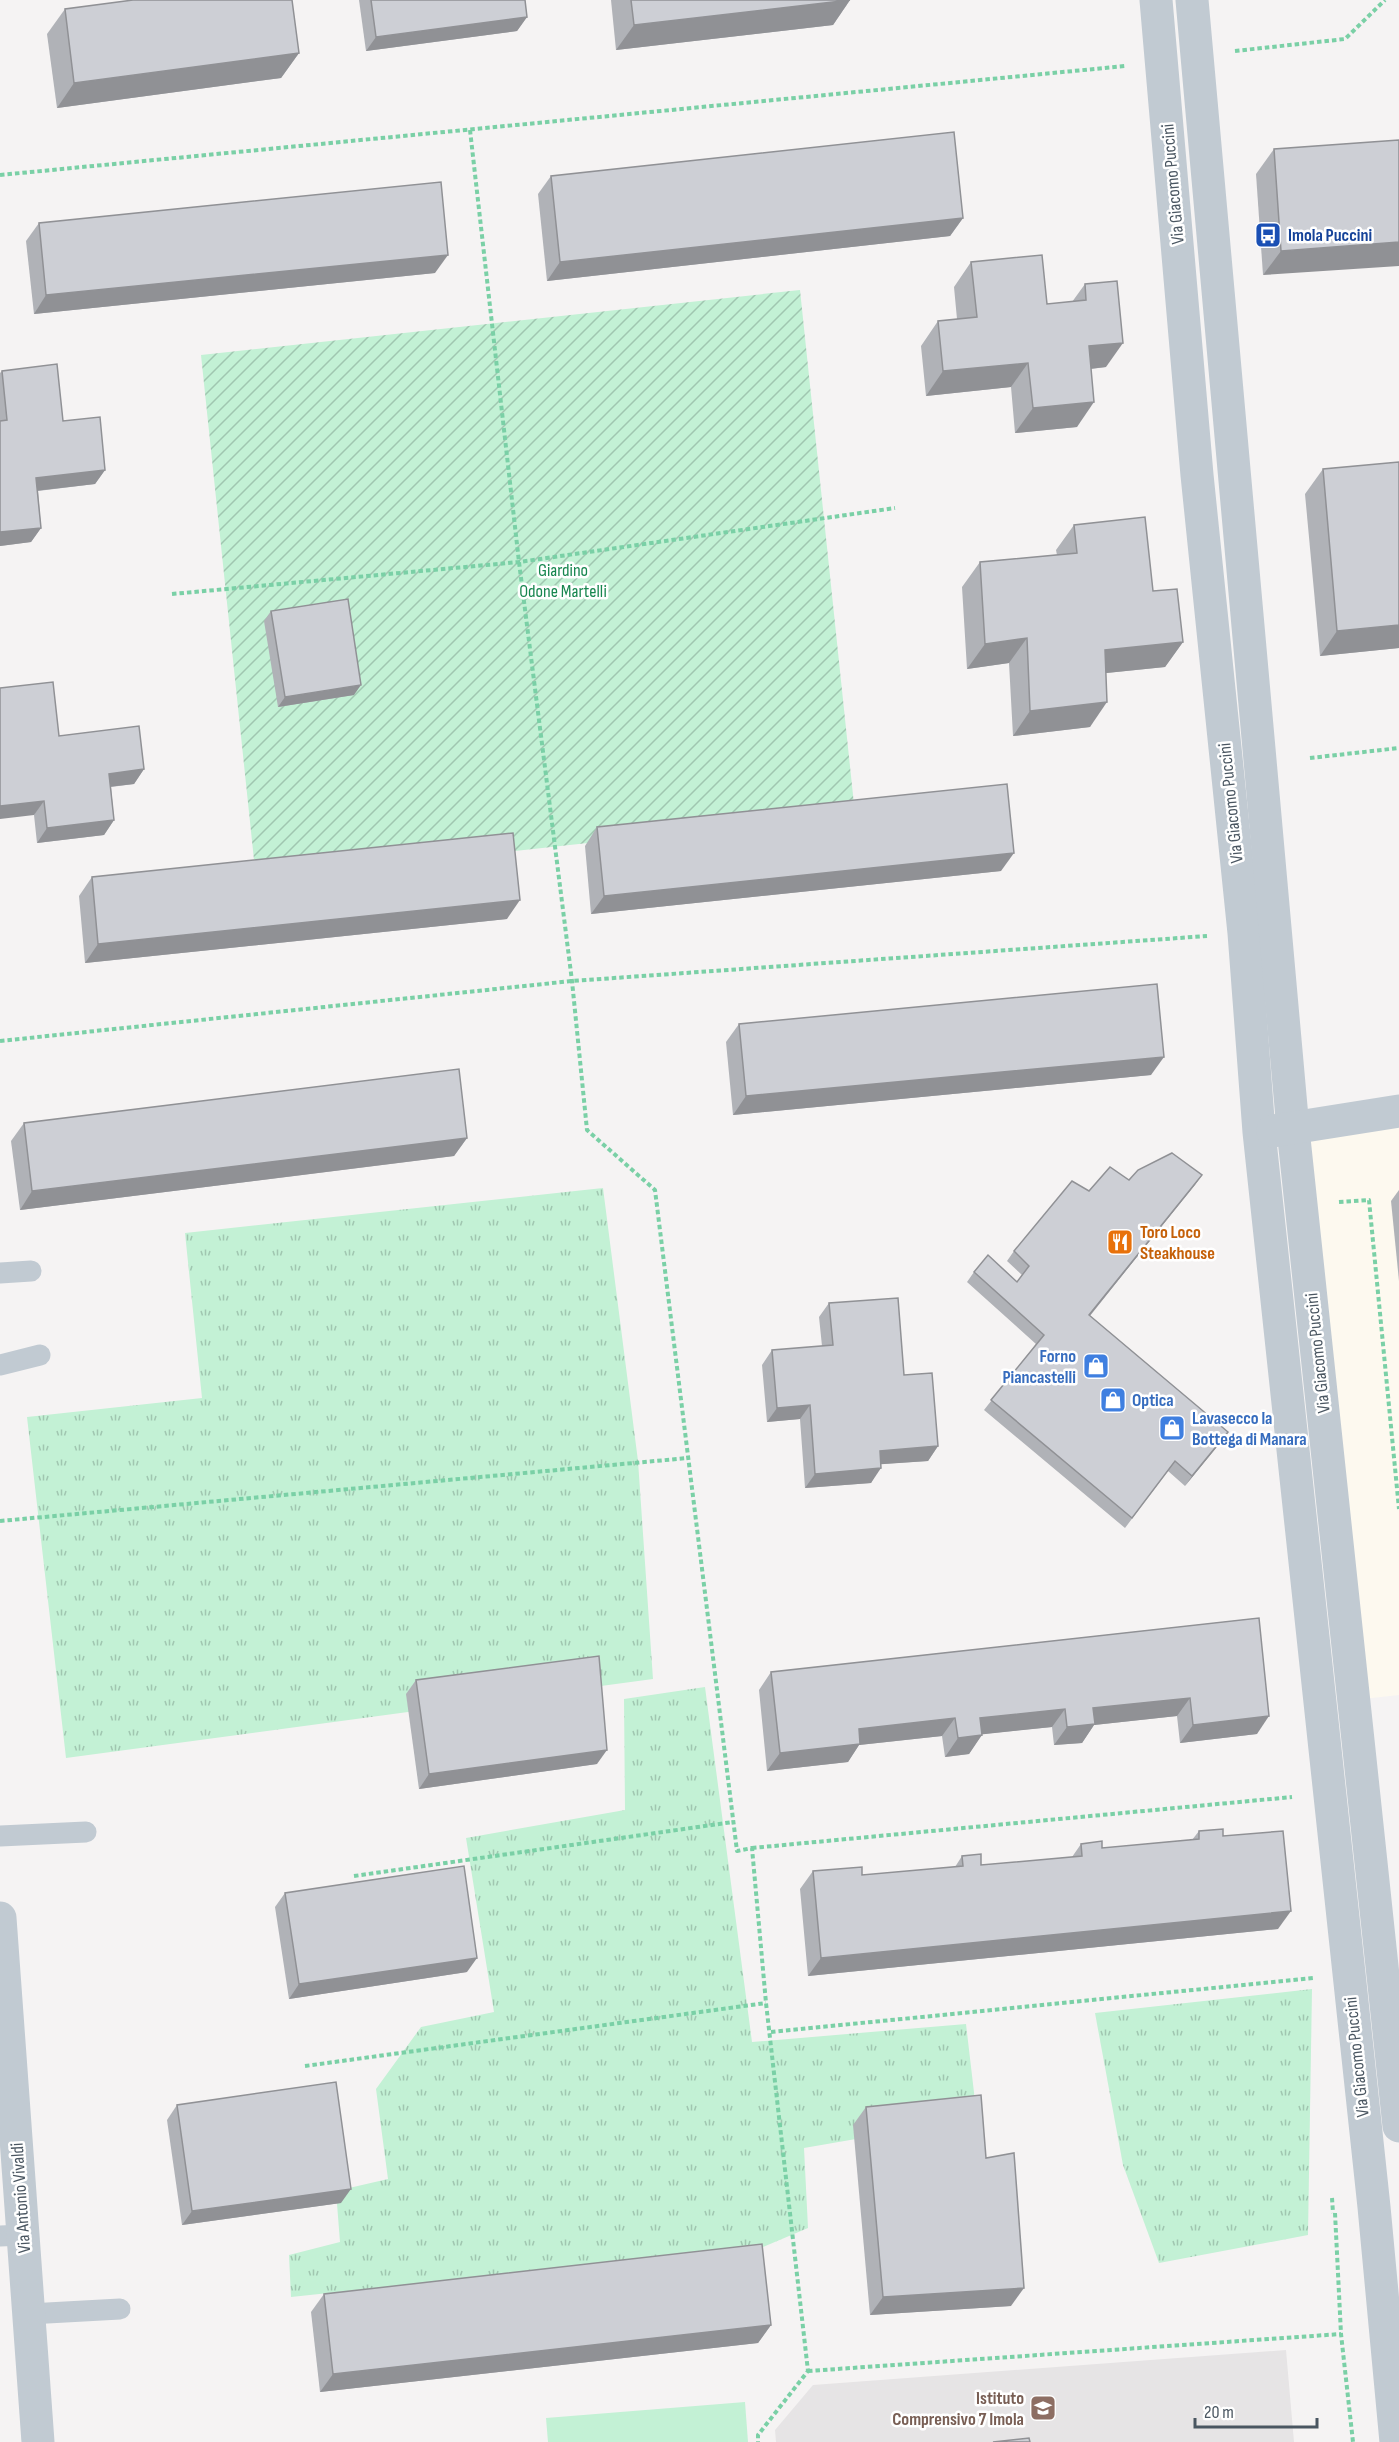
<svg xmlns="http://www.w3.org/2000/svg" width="1399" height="2442" viewBox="0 0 1399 2442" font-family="'Sofia Sans Condensed',sans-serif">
<defs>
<pattern id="park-tufts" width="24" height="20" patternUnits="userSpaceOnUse" patternTransform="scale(1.5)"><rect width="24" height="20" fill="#c3f1d5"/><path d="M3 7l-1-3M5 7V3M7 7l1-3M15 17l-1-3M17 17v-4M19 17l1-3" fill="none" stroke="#a0c6b0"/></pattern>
<pattern id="garden-furrows" width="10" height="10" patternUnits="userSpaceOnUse" patternTransform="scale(1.5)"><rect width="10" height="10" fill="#c3f1d5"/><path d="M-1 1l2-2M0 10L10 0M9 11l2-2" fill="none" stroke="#a0c6b0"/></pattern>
</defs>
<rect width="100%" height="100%" fill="#f5f3f3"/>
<path fill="#fdf9ef" d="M1399,1116V1695L1354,1700L1301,1125Z"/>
<path fill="#e6e4e5" d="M1286,2350L1294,2442H776L775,2430L813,2385Z"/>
<path fill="#c3f1d5" d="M745,2402L748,2442H548L546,2418Z"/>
<g fill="url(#park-tufts)">
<path d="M603,1188L638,1461L653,1679L66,1758L27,1417L202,1398L185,1233Z"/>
<path d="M705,1687L752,2042L966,2024L977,2118L804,2148L808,2228L763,2247L291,2297L289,2255L340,2242L336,2191L388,2179L376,2089L421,2027L494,2012L466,1838L625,1810L624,1699Z"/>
<path d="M1312,1989L1308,2235L1159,2263L1123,2165L1095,2013Z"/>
</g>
<path fill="url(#garden-furrows)" d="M800,290L855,814L256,879L201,355Z"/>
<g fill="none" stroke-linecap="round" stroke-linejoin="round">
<g stroke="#7ad0a6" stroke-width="4" stroke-dasharray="4.5 3" stroke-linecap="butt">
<path d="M1235,51L1345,39L1385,0"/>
<path d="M470,130L519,562L572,981L587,1130L655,1190L737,1851L752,1848L766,2003L808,2371L758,2435V2442"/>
<path d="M0,175L1125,66"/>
<path d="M172,594L519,562L895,508"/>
<path d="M1310,758L1399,748"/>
<path d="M0,1041L572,981L1207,936"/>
<path d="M1339,1202L1369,1200L1399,1509"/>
<path d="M0,1521L688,1458"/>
<path d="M752,1848L1292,1797"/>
<path d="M354,1876L733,1822"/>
<path d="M771,2032L1313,1978"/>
<path d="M305,2066L766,2003"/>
<path d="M1332,2198L1333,2213"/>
<path d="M1335,2213L1341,2334L1353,2442"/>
<path d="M808,2371L1341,2334"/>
</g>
<g stroke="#c1cad2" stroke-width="21">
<path d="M0,1273L31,1271"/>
<path d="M0,1365L40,1355"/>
<path d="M0,1836L86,1832"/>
<path d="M0,2236L23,2235"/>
<path d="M29,2314L120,2309"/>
</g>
<g stroke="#c1cad2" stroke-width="33">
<path d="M1156,0L1197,475L1244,933L1259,1132L1374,2207L1396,2442"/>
<path d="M1192,0L1293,1129L1399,2126"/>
<path d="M1273,1131L1399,1111"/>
<path d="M0,1918L38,2442"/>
</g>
</g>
<g fill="#b0b2b7">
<path d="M359,0H525L527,17L517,31L366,51Z"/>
<path d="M611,0H850L833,25L616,50Z"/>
<path d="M65,9L299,53L281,78L57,108L47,34Z"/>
<path d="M1399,140L1263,275L1256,174L1274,149Z"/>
<path d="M551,176L963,218L950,236L547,281L538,194Z"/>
<path d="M39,223L435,273L34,314L26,241Z"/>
<path d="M971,262L1047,304L1072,302L1085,284L1106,367L1091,369L1077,427L1015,433L1011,387L926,396L921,346L938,321L957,319L954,287Z"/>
<path d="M2,371L63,421L105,470L95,484L38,491L41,528L31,542L0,546V373Z"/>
<path d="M1399,462V648L1320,656L1305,494L1323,469Z"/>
<path d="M1074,525L1153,591L1183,642L1165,667L1106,673L1090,727L1013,736L1009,663L967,669L962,587L980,562L1057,555L1056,550Z"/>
<path d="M271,611L354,695L278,707L264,621Z"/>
<path d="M59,736L144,769L134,784L111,787L114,820L104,835L37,843L34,815Z"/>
<path d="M597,827L1001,871L591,914L585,846Z"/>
<path d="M92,877L507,919L85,963L79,896Z"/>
<path d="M739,1024L1151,1075L733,1115L726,1042Z"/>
<path d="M24,1123L467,1138L454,1156L20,1210L11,1141Z"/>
<path d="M1202,1175L1090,1316L1228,1432L1185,1486L1168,1471L1125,1528L984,1410L1036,1344L967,1282L974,1272L1017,1282L1022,1275L1007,1261L1014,1251L1089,1191L1129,1180Z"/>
<path d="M1399,1190V1281L1391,1201Z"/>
<path d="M829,1303L904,1375L938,1446L928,1461L881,1464L871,1483L805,1488L800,1419L767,1422L762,1365L772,1350L822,1346L819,1317Z"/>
<path d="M1259,1618L1257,1734L1180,1743L1177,1716L1094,1725L1082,1743L1054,1745L1052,1727L982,1734L969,1754L945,1757L942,1736L859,1745L848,1762L767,1771L759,1690L771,1672Z"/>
<path d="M416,1680L597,1764L419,1789L406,1694Z"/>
<path d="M1199,1831L1223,1836L1278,1929L808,1976L800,1889L813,1871L862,1875L955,1867L962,1856L981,1865L1072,1857L1081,1844L1102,1848L1192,1840Z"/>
<path d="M285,1893L467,1972L289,1999L275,1907Z"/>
<path d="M177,2105L341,2203L182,2225L167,2120Z"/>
<path d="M866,2107L986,2158L1011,2306L870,2315L853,2125Z"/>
<path d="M324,2294L771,2325L758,2343L320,2392L311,2312Z"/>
</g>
<g fill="#909195">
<path d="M850,0L833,25L616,50L634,25Z"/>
<path d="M527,17L517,31L366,51L376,37Z"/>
<path d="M299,53L281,78L57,108L74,83Z"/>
<path d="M963,218L950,236L547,281L560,262Z"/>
<path d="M1399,242V266L1263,275L1281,251Z"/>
<path d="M448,255L435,273L34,314L46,295Z"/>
<path d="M1123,343L1106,367L1071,371L1089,346Z"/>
<path d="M1028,363L1011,387L926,396L943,371Z"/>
<path d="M1094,402L1077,427L1015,433L1033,408Z"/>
<path d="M105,470L95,484L26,492L36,478Z"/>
<path d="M41,528L31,542L0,546V532Z"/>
<path d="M1399,625V648L1320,656L1337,631Z"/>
<path d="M1027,638L1009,663L967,669L985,644Z"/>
<path d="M1183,642L1165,667L1087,675L1105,650Z"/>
<path d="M361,685L354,695L278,707L285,697Z"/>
<path d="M1107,702L1090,727L1013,736L1030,711Z"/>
<path d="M144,769L134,784L99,788L109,774Z"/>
<path d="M44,801L34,815L0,819V806Z"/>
<path d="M114,820L104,835L37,843L47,828Z"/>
<path d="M1014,853L1001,871L591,914L604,896Z"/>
<path d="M520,900L507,919L85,963L98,944Z"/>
<path d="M1164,1057L1151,1075L733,1115L746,1096Z"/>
<path d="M467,1138L454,1156L20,1210L32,1191Z"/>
<path d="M1202,1175L1195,1185L1082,1325L1089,1315Z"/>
<path d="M810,1405L800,1419L767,1422L777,1408Z"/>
<path d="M1228,1432L1221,1442L1185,1486L1192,1476Z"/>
<path d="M938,1446L928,1461L870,1465L880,1451Z"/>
<path d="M881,1468L871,1483L805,1488L815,1474Z"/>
<path d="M1190,1698L1177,1716L1094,1725L1082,1743L1054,1745L1067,1727L1093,1708Z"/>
<path d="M1065,1709L1052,1727L967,1736L980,1718Z"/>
<path d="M1269,1716L1257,1734L1180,1743L1193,1725Z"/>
<path d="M955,1718L942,1736L859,1745L848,1762L767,1771L780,1753L859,1729Z"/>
<path d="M982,1735L969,1754L945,1757L958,1738Z"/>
<path d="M607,1750L597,1764L419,1789L429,1774Z"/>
<path d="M1291,1911L1278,1929L808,1976L821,1958Z"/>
<path d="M477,1958L467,1972L289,1999L299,1984Z"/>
<path d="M351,2189L341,2203L182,2225L192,2211Z"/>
<path d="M1024,2288L1011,2306L870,2315L883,2297Z"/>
<path d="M771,2325L758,2343L320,2392L333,2374Z"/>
</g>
<g fill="#cdcfd5" stroke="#909195" stroke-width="1.5">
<path d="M133,0H292L299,53L74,83L65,9Z"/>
<path d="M371,0H525L527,17L376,37Z"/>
<path d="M631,0H850L634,25Z"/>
<path d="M954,132L963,218L560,262L551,176Z"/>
<path d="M1399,140V242L1281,251L1274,149Z"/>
<path d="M441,182L448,255L46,295L39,223Z"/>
<path d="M1042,255L1047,304L1086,300L1085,284L1117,281L1123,343L1089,346L1094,402L1033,408L1028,363L943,371L938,321L977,317L971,262Z"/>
<path d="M57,364L63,421L100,417L105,470L36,478L41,528L0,532V421L7,420L2,371Z"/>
<path d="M1399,462V625L1337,631L1323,469Z"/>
<path d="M1145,517L1153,591L1177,589L1183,642L1105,650L1107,702L1030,711L1027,638L985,644L980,562L1077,553L1074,525Z"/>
<path d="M348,599L361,685L285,697L271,611Z"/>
<path d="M53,682L59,736L139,726L144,769L109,774L114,820L47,828L44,801L0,806V688Z"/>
<path d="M1007,784L1014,853L604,896L597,827Z"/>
<path d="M513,833L520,900L98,944L92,877Z"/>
<path d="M1157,984L1164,1057L746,1096L739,1024Z"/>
<path d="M459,1069L467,1138L32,1191L24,1123Z"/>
<path d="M1172,1153L1202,1175L1089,1315L1228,1432L1192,1476L1175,1461L1132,1518L991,1400L1044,1335L974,1272L988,1255L1017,1282L1029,1266L1014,1251L1072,1181L1089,1191L1110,1167L1129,1180L1138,1170Z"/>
<path d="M898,1298L904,1375L932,1373L938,1446L880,1451L881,1468L815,1474L810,1405L777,1408L772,1350L833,1345L829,1303Z"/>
<path d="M1259,1618L1269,1716L1193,1725L1190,1698L1093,1708L1095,1724L1067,1727L1065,1709L980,1718L982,1735L958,1738L955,1718L859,1729L860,1744L780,1753L771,1672Z"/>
<path d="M599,1656L607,1750L429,1774L416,1680Z"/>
<path d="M1223,1829V1836L1283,1831L1291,1911L821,1958L813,1871L862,1867V1875L963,1866L962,1856L981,1854V1865L1082,1856L1081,1844L1102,1841V1848L1199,1839V1831Z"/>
<path d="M464,1866L477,1958L299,1984L285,1893Z"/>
<path d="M336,2082L351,2189L192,2211L177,2105Z"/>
<path d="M981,2095L986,2158L1014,2153L1024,2288L883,2297L866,2107Z"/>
<path d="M762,2244L771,2325L333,2374L324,2294Z"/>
<path d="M1029,2438L1030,2442H993Z"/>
</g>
<defs>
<symbol id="bus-square" viewBox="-11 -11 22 22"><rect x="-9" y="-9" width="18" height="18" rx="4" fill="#1a4fb4" stroke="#fff"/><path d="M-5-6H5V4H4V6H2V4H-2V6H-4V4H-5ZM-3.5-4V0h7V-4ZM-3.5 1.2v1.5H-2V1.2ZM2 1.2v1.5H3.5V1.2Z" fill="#fff"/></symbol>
<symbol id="restaurant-square" viewBox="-11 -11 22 22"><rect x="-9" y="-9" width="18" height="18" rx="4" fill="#e8710a" stroke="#fff"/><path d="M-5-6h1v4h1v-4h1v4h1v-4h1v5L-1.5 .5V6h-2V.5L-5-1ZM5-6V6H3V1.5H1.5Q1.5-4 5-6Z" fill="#fff"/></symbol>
<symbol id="shop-square" viewBox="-11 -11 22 22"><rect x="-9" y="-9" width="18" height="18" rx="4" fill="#3f7fe0" stroke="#fff"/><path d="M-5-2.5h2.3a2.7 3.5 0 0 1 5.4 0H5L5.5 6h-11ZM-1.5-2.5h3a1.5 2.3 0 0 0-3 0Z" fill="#fff"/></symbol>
<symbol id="school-square" viewBox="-11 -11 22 22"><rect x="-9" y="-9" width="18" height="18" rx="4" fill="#8d6e63" stroke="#fff"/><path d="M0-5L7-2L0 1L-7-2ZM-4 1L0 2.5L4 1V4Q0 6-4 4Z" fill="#fff"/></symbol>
</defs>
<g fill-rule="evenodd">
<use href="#bus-square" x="1253" y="220" width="30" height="30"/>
<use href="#restaurant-square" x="1105" y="1227" width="30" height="30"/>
<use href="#shop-square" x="1081" y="1351" width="30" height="30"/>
<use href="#shop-square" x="1098" y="1385" width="30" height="30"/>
<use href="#shop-square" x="1157" y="1413" width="30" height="30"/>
<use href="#school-square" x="1028" y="2393" width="30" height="30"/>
</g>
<g text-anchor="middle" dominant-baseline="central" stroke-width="5" stroke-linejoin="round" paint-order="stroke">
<g font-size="18" fill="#4a5661" stroke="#fff">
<text transform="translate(1173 184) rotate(-95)">Via Giacomo Puccini</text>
<text transform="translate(1231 803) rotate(-96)">Via Giacomo Puccini</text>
<text transform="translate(1318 1353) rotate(-96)">Via Giacomo Puccini</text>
<text transform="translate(1357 2057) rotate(-96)">Via Giacomo Puccini</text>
<text transform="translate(21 2198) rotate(-94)">Via Antonio Vivaldi</text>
</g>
<g font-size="18" font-weight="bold" fill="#164399" stroke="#fff" text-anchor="start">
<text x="1288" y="235">Imola Puccini</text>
</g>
<g font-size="18" fill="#17864f" stroke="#fff">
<text x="563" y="570">Giardino<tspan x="563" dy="21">Odone Martelli</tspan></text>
</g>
<g font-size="18" font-weight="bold" fill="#c56008" stroke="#fff" text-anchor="start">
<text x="1140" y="1232">Toro Loco<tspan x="1140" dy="21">Steakhouse</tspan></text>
</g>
<g font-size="18" font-weight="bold" fill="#366cbe" stroke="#fff" text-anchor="start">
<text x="1076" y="1356" text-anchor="end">Forno<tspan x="1076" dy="21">Piancastelli</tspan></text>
<text x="1132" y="1400">Optica</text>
<text x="1192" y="1418">Lavasecco la<tspan x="1192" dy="21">Bottega di Manara</tspan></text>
</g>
<g font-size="18" font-weight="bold" fill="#785e54" stroke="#fff" text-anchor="end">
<text x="1024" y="2398">Istituto<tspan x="1024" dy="21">Comprensivo 7 Imola</tspan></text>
</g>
</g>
<path d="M1195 2418v9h122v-9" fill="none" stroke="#4a5661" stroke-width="3"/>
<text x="1204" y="2418" font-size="18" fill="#4a5661" stroke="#ffffff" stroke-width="4.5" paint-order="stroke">20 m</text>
</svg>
